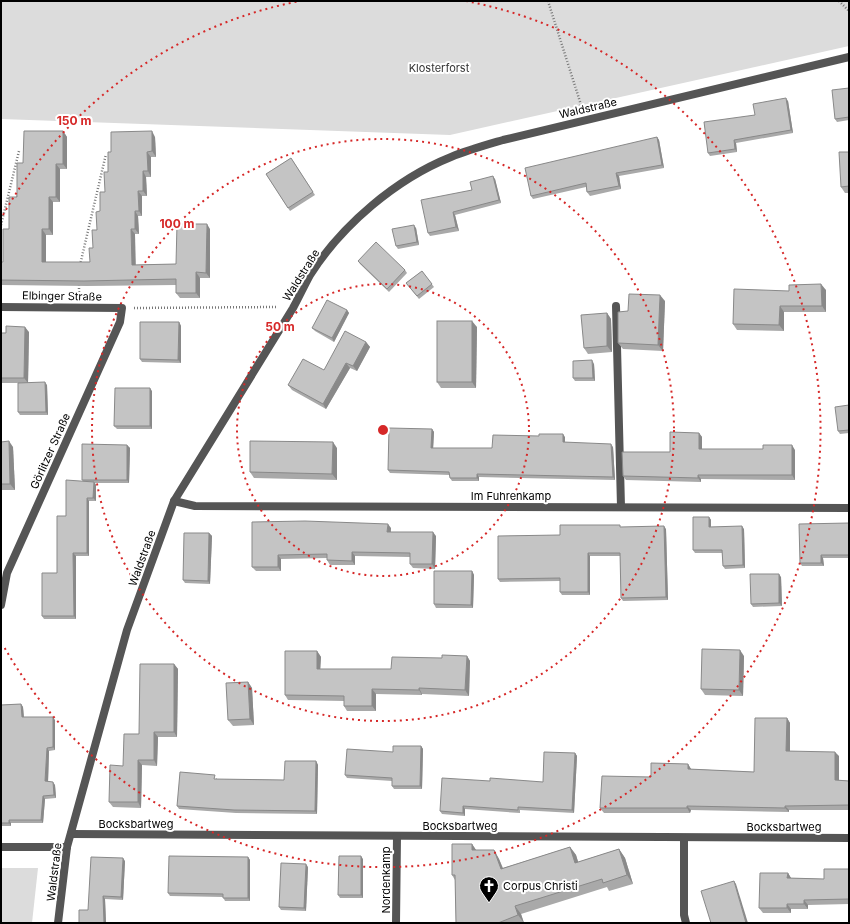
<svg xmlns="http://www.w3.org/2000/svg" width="850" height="924" viewBox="0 0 850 924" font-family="Inter,sans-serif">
<rect width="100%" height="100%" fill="#fff"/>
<g fill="#dcdcdc">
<path d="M1,1H849V46L450,135L1,119Z"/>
<path d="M1,868H38L32,923H1Z"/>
</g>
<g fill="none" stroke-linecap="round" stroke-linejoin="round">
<g stroke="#777" stroke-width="2.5" stroke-dasharray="1 2" stroke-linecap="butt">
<path d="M548,1L582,108"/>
<path d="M839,1L849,11"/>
<path d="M1,225L19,151"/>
<path d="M80,265L106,154"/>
<path d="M79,295V284"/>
<path d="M134,308L277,307"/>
</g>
<path stroke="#555" stroke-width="8" d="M616,306L621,507"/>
<g stroke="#555" stroke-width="8">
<path d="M1,307L122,308L120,322L7,573L1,605"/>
<path d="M174,501L195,506L849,508"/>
<path d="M71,834L849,838"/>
<path d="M684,838V915L686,923"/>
<path d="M1,847H67"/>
<path d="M58,923L67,847L127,630L174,501L293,308C299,297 304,286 310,275C342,225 396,179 451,157C468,150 486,145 503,140L849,57"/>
<path d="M396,923L397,836"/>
</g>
</g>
<g fill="#a9a9a9">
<path d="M849,88V120L837,122L835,119Z"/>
<path d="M788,101L793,133L736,143L737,152L710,156L708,153L755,115Z"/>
<path d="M63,131L67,137V169H60V202H53V235H46V262H90L105,192L111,152L155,137L156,157H151V177H146L147,196H142V216H138L139,234H135V265L176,264L210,229V278H200V298H180L176,293V285L87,286L1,285V262H3L23,163Z"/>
<path d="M657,137L659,140L664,168L619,176L621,189L590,196L587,192L586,187L533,199L531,196Z"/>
<path d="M849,152V193H845L841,187Z"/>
<path d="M291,158L315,195L290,211L266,174Z"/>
<path d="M495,179L501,203L455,215L459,231L430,236L428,233L472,190Z"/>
<path d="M416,228L419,245L398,249L396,246Z"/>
<path d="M358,261L405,270L407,273L389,292L360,264Z"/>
<path d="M422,271L434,287L419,299L406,283Z"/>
<path d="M826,290V312H784V331L737,330L733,324L789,291Z"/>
<path d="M665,301L663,351L623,349L618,343L628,311Z"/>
<path d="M347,310L349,313L334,342L315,331L312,328Z"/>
<path d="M607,313L611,319L612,352L588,354L584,348Z"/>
<path d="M179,322L181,326V363L142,362L140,359Z"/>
<path d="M477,327L476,388H441L437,382Z"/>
<path d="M29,332L28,383L47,385L48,415H20L18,412V383H1V333Z"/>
<path d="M366,342L370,347L357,371L350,368L326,409L292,390L288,385L324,370Z"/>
<path d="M594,364L595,381H575L573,378Z"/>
<path d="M152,391V429H117L114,426Z"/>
<path d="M849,405V433L840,434L838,431Z"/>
<path d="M432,429L434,432L433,448H492L565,437V442L613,447L615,480L479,477V481H452L450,478V475L390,473L388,470Z"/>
<path d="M699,433L702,437V449L795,450V480L701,479V482L626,480L623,476L670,452Z"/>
<path d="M1,442L13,447L15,490H1Z"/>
<path d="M127,445L130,448L129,483H95L96,485V501H89V556H76V619H44L42,616L57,573L83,481L82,480Z"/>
<path d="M337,448V480L254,478L250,472Z"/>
<path d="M709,517L711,520V527L744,529L745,568L725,569L723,566L722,553H695L693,550Z"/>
<path d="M252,522L391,528V532L436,536L435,569L413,568L410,564V557L355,556V565H330L327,560V558L281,559V571H256L252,567Z"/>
<path d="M849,523V558H823L824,566H802L800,563Z"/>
<path d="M621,527L666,529L668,600L623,601L621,598L620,556H590V595H562L560,592V581L500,582L498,579L560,535Z"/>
<path d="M209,533L212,536L210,584L185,583L183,580Z"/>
<path d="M472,571L474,575L473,608H436L434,604Z"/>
<path d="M781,577L782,606L753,607L751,604Z"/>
<path d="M317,651L321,657L320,669H391L442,658L467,656L470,661L469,696L422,694V695L376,694V711H347L344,706V701L288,700L285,695Z"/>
<path d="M744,656L743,696L705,695L701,689Z"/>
<path d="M174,664L178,669L177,737H158L157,766L142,765L141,808L113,807L109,802L123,766Z"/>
<path d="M248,682L252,688L254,725L233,726L228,720Z"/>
<path d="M21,704L23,707L24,717L55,720V750L49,751L48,781L55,785L56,798L45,799L43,823H11V826H1V705Z"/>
<path d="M787,718L790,723V751L839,756V780L849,781V810H789V812L691,810L690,813H604L600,808L651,777L688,764L691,769L754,772Z"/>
<path d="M421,746L423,749L422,789H394L392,786V781L347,778L345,775L393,752Z"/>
<path d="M575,753L577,756L574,813L520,810V813L465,809V816L442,814L440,811L490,781L543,782Z"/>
<path d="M316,761L318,765L317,814L236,813L179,809L177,806L217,778V779L284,780Z"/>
<path d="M472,844L476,850H494L499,859L503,868L570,847L576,855L578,862L619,849L625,858L633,884L609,891L607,887L521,914L524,923H456L455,880L452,875Z"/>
<path d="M248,857L250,860V901H225L223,897L170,896L168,893Z"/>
<path d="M363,859V898H340L338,895Z"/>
<path d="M125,861L123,900L105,899L106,923H79Z"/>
<path d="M308,867L306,911L281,910L279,907Z"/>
<path d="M849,869V904L808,905V909H791V913H763L759,908L788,873L791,878L824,879Z"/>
</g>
<g fill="#898989">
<path d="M786,98L788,101L793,133L791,130Z"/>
<path d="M63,131L67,137V169L63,164Z"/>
<path d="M152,131L155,137L156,157L152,151Z"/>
<path d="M657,137L659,140L664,168L662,165Z"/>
<path d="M734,140L736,143L737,152L735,149Z"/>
<path d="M147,152L151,157V177L148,171Z"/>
<path d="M56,164L60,169V202L56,197Z"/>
<path d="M143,171L146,177L147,196L143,191Z"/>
<path d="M616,173L619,176L621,189L619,186Z"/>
<path d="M493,176L495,179L501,203L499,200Z"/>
<path d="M138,191L142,196V216L139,211Z"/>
<path d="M49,197L53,202V235L49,229Z"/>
<path d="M135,211L138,216L139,234L135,229Z"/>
<path d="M453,212L455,215L459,231L456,227Z"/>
<path d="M207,224L210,229V278L206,273Z"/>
<path d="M414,225L416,228L419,245L417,242Z"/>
<path d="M42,229L46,235V267L42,262Z"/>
<path d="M131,229L135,234L136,271L132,265Z"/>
<path d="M196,272L200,278V298L196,293Z"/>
<path d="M821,284L826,290V312L822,306Z"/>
<path d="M660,295L665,301L663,351L658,345Z"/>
<path d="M780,306L784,312V331L779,325Z"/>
<path d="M347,310L349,313L334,342L332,338Z"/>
<path d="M607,313L611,319L612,352L607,346Z"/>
<path d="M472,321L477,327L476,388L472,382Z"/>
<path d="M179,322L181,326V363L178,360Z"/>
<path d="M25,327L29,332L28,383L24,378Z"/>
<path d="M366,342L370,347L357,371L353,366Z"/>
<path d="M592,360L594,364L595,381L593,378Z"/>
<path d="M346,363L350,368L326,409L323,404Z"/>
<path d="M45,382L47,385L48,415L46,412Z"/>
<path d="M150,388L152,391V429L150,426Z"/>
<path d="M432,429L434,432L433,451L431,448Z"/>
<path d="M699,433L702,437V453L699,449Z"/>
<path d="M563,434L565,437V445L563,442Z"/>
<path d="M9,441L13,447L15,490L10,484Z"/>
<path d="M333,442L337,448V480L332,474Z"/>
<path d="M611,444L613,447L615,480L613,477Z"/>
<path d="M127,445L130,448L129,483L127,480Z"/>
<path d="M792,445L795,450V480L792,475Z"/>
<path d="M477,474L479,477V481L477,478Z"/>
<path d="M698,475L701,479V482L698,478Z"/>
<path d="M94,482L96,485V501L93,498Z"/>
<path d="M87,498L89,501V556L87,553Z"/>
<path d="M709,517L711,520V530L709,527Z"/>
<path d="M388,524L391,528L390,536L387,532Z"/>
<path d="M664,526L666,529L668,600L666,597Z"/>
<path d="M742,526L744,529L745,568L743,565Z"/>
<path d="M433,532L436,536L435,569L432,564Z"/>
<path d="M209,533L212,536L210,584L208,581Z"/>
<path d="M352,552L355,556V565L352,561Z"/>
<path d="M73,553L76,556V619L74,616Z"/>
<path d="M588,553L590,556V595L588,592Z"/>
<path d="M278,555L281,559V571L278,567Z"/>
<path d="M821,555L823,558L824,566L821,563Z"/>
<path d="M472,571L474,575L473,608L471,605Z"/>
<path d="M779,574L781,577L782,606L779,603Z"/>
<path d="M740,650L744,656L743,696L739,690Z"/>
<path d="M317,651L321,657L320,674L317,669Z"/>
<path d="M467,656L470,661L469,696L465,690Z"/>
<path d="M174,664L178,669L177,737L174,732Z"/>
<path d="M248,682L252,688L254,725L250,719Z"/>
<path d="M419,688L422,694V695L419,690Z"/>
<path d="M372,689L376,694V711L372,706Z"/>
<path d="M21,704L23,707L24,720L22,717Z"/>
<path d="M53,717L55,720V750L53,747Z"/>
<path d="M787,718L790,723V756L786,751Z"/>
<path d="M154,732L158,737L157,766L154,760Z"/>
<path d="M421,746L423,749L422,789L420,786Z"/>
<path d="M47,748L49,751L48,784L45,781Z"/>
<path d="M835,752L839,756V785L835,780Z"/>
<path d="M575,753L577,756L574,813L572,810Z"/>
<path d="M138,760L142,765L141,808L138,802Z"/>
<path d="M316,761L318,765L317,814L315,811Z"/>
<path d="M688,764L691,769V774L688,769Z"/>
<path d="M53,782L55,785L56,798L54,795Z"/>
<path d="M43,796L45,799L43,823L41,820Z"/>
<path d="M463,806L465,809V816L463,813Z"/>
<path d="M687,806L691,810L690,813L687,808Z"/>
<path d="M785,806L789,810V812L785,808Z"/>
<path d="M9,820L11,823V826L9,823Z"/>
<path d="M472,844L478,853L472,850Z"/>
<path d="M570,847L576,855L581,871L575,863Z"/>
<path d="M619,849L625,858L633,884L627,875Z"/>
<path d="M494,850L499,859L506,877L501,869Z"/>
<path d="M361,856L363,859V898L361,895Z"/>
<path d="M248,857L250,860V901L248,898Z"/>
<path d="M123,858L125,861L123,900L121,897Z"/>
<path d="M306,864L308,867L306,911L304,908Z"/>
<path d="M788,873L791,878H787Z"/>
<path d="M734,881L736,884L748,923H746Z"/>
<path d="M103,896L105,899L106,923H104Z"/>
<path d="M804,900L808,905V909L804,904Z"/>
<path d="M787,904L791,909V913L787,908Z"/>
<path d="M515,906L521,914L524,923L518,915Z"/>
</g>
<g fill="#c4c4c4" stroke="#898989">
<path d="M849,88V117L835,119L832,90Z"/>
<path d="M786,98L791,130L734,140L735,149L708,153L704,122L755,115L753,104Z"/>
<path d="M24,131H63V164H56V197H49V229H42V262H90L89,248H93L92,230H97L96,212L100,211V192H105L104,172H108V152H111V132L152,131V151L147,152L148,171H143V191H138L139,211H135V229H131L132,265L176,264L177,224H207L206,273L196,272V293H176V279L84,281L1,280V262H3V229H9V197H17V163H23Z"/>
<path d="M657,137L662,165L616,173L619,186L587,192L586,183L531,196L525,168Z"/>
<path d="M839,152H849V186L841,187Z"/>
<path d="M291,158L313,192L288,208L266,174Z"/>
<path d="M493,176L499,200L453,212L456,227L428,233L421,200L472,190L470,182Z"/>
<path d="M414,225L417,242L396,246L392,229Z"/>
<path d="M376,242L405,270L387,289L358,261Z"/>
<path d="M422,271L432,284L417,296L406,283Z"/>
<path d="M821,284L822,306H780L779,325L733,324L734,289L789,291V285Z"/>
<path d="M629,294L660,295L658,345L618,343V312L628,311Z"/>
<path d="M327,300L347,310L332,338L312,328Z"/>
<path d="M607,313V346L584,348L581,315Z"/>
<rect x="437" y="321" width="35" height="61"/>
<path d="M140,322H179L178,360L140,359Z"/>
<path d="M6,326L25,327L24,378H1V333H6Z"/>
<path d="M345,331L366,342L353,366L346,363L323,404L288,385L303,359L324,370Z"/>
<path d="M592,360L593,378H573V361Z"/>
<path d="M45,382L46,412H18V383Z"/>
<path d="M115,388H150V426H114Z"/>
<path d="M849,405V430L838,431L835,407Z"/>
<path d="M389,428L432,429L431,448H492L493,435L539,436V434H563V442L611,444L613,477L477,474V478H450L449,472L388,470Z"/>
<path d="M670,432L699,433V449H763V445H792V475H698V478L623,476L622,452H670Z"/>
<path d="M9,441L10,484H1V442Z"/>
<path d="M250,441L333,442L332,474L250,472Z"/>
<path d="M82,444L127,445V480H82Z"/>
<path d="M66,480L94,482L93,498H87V553H73L74,616H42V573H57V516H66Z"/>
<path d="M693,517H709V527L742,526L743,565L723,566L722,550H693Z"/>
<path d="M305,521L388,524L387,532H433L432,564H410V553L352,552V561L327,560V554L278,555V567H252V522Z"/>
<path d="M849,523V555H821V563H800L799,524Z"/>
<path d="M560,525H620V527L664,526L666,597L621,598L620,553H588V592H560V578L498,579V536L560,535Z"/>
<path d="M184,533H209L208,581L183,580Z"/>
<path d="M434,571H472L471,605L434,604Z"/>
<path d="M750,574H779V603L751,604Z"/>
<path d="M702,649L740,650L739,690L701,689Z"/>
<path d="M285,651H317V669H391L392,657L442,658V655L467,656L465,690L419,688V690L372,689V706H344V696L285,695Z"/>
<path d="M140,664H174V732H154V760H138V802H109L110,765L123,766L124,734H139Z"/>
<path d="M248,682L250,719L228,720L226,683Z"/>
<path d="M21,704L22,717H53V747L47,748L45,781L53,782L54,795L43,796L41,820H9V823H1V705Z"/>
<path d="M755,718H787L786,751L835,752V780L849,781V805L785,806V808L687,806V808H600L602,776L651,777V763L688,764V769L754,772Z"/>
<path d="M393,746H421L420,786H392V778L345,775L347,749L393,752Z"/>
<path d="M544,752L575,753L572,810L518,807V810L463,806V813L440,811L442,778L490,781V778L543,782Z"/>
<path d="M285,761H316L315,811L234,810L177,806L180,772L215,775L214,779L284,780Z"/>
<path d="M452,844H472V850H494L501,869L570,847L575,863L619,849L627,875L603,883L602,879L515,906L518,915L498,923H456L455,875H452Z"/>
<path d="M169,856L248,857V898H223V894L168,893Z"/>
<path d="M339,856H361V895H338Z"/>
<path d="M91,857L123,858L121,897L103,896L104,923H79V910H88Z"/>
<path d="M281,863L306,864L304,908L279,907Z"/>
<path d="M824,869H849V899L804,900V904H787V908H759L760,873H788L787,878L824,879Z"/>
<path d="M734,881L746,923H711L701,891Z"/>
</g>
<g fill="none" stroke="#d62828" stroke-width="2" stroke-dasharray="2 4">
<circle cx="383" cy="430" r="146"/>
<circle cx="383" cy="430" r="291"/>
<path d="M3 215A437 437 0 0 1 300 1M466 1A437 437 0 1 1 3 645"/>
</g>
<defs>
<symbol id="church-pin" viewBox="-11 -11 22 30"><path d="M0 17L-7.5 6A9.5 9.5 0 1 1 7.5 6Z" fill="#000" stroke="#fff"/><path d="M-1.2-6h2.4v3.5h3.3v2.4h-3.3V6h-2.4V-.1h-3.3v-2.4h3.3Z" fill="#fff"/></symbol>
</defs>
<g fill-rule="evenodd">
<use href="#church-pin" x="478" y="875" width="22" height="30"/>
</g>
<g text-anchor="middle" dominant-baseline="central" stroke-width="4" stroke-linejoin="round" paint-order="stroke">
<g font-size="11" fill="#333" stroke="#fff">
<text x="439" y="68">Klosterforst</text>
</g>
<g font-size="11" fill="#000" stroke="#fff">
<text transform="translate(588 108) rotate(-13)">Waldstraße</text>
<text transform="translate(301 275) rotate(-58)">Waldstraße</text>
<text transform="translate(62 296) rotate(1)">Elbinger Straße</text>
<text transform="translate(50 451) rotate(-66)">Görlitzer Straße</text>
<text x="511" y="496">Im Fuhrenkamp</text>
<text transform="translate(142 558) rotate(-70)">Waldstraße</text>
<text x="136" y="824">Bocksbartweg</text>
<text x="460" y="826">Bocksbartweg</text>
<text x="784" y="827">Bocksbartweg</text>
<text transform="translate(54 872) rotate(-83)">Waldstraße</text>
<text transform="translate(386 880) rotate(-90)">Nordenkamp</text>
</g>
<g font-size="11" fill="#000" stroke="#fff" text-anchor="start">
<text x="503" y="886">Corpus Christi</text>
</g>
</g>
<circle cx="383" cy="430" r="6" fill="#d62828" stroke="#fff" stroke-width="2"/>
<g font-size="12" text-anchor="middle" font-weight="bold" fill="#d62828" stroke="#fff" stroke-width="4" stroke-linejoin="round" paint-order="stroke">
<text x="74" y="125">150 m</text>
<text x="177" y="228">100 m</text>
<text x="280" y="331">50 m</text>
</g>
<rect width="850" height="924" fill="none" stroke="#000000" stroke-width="4"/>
</svg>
